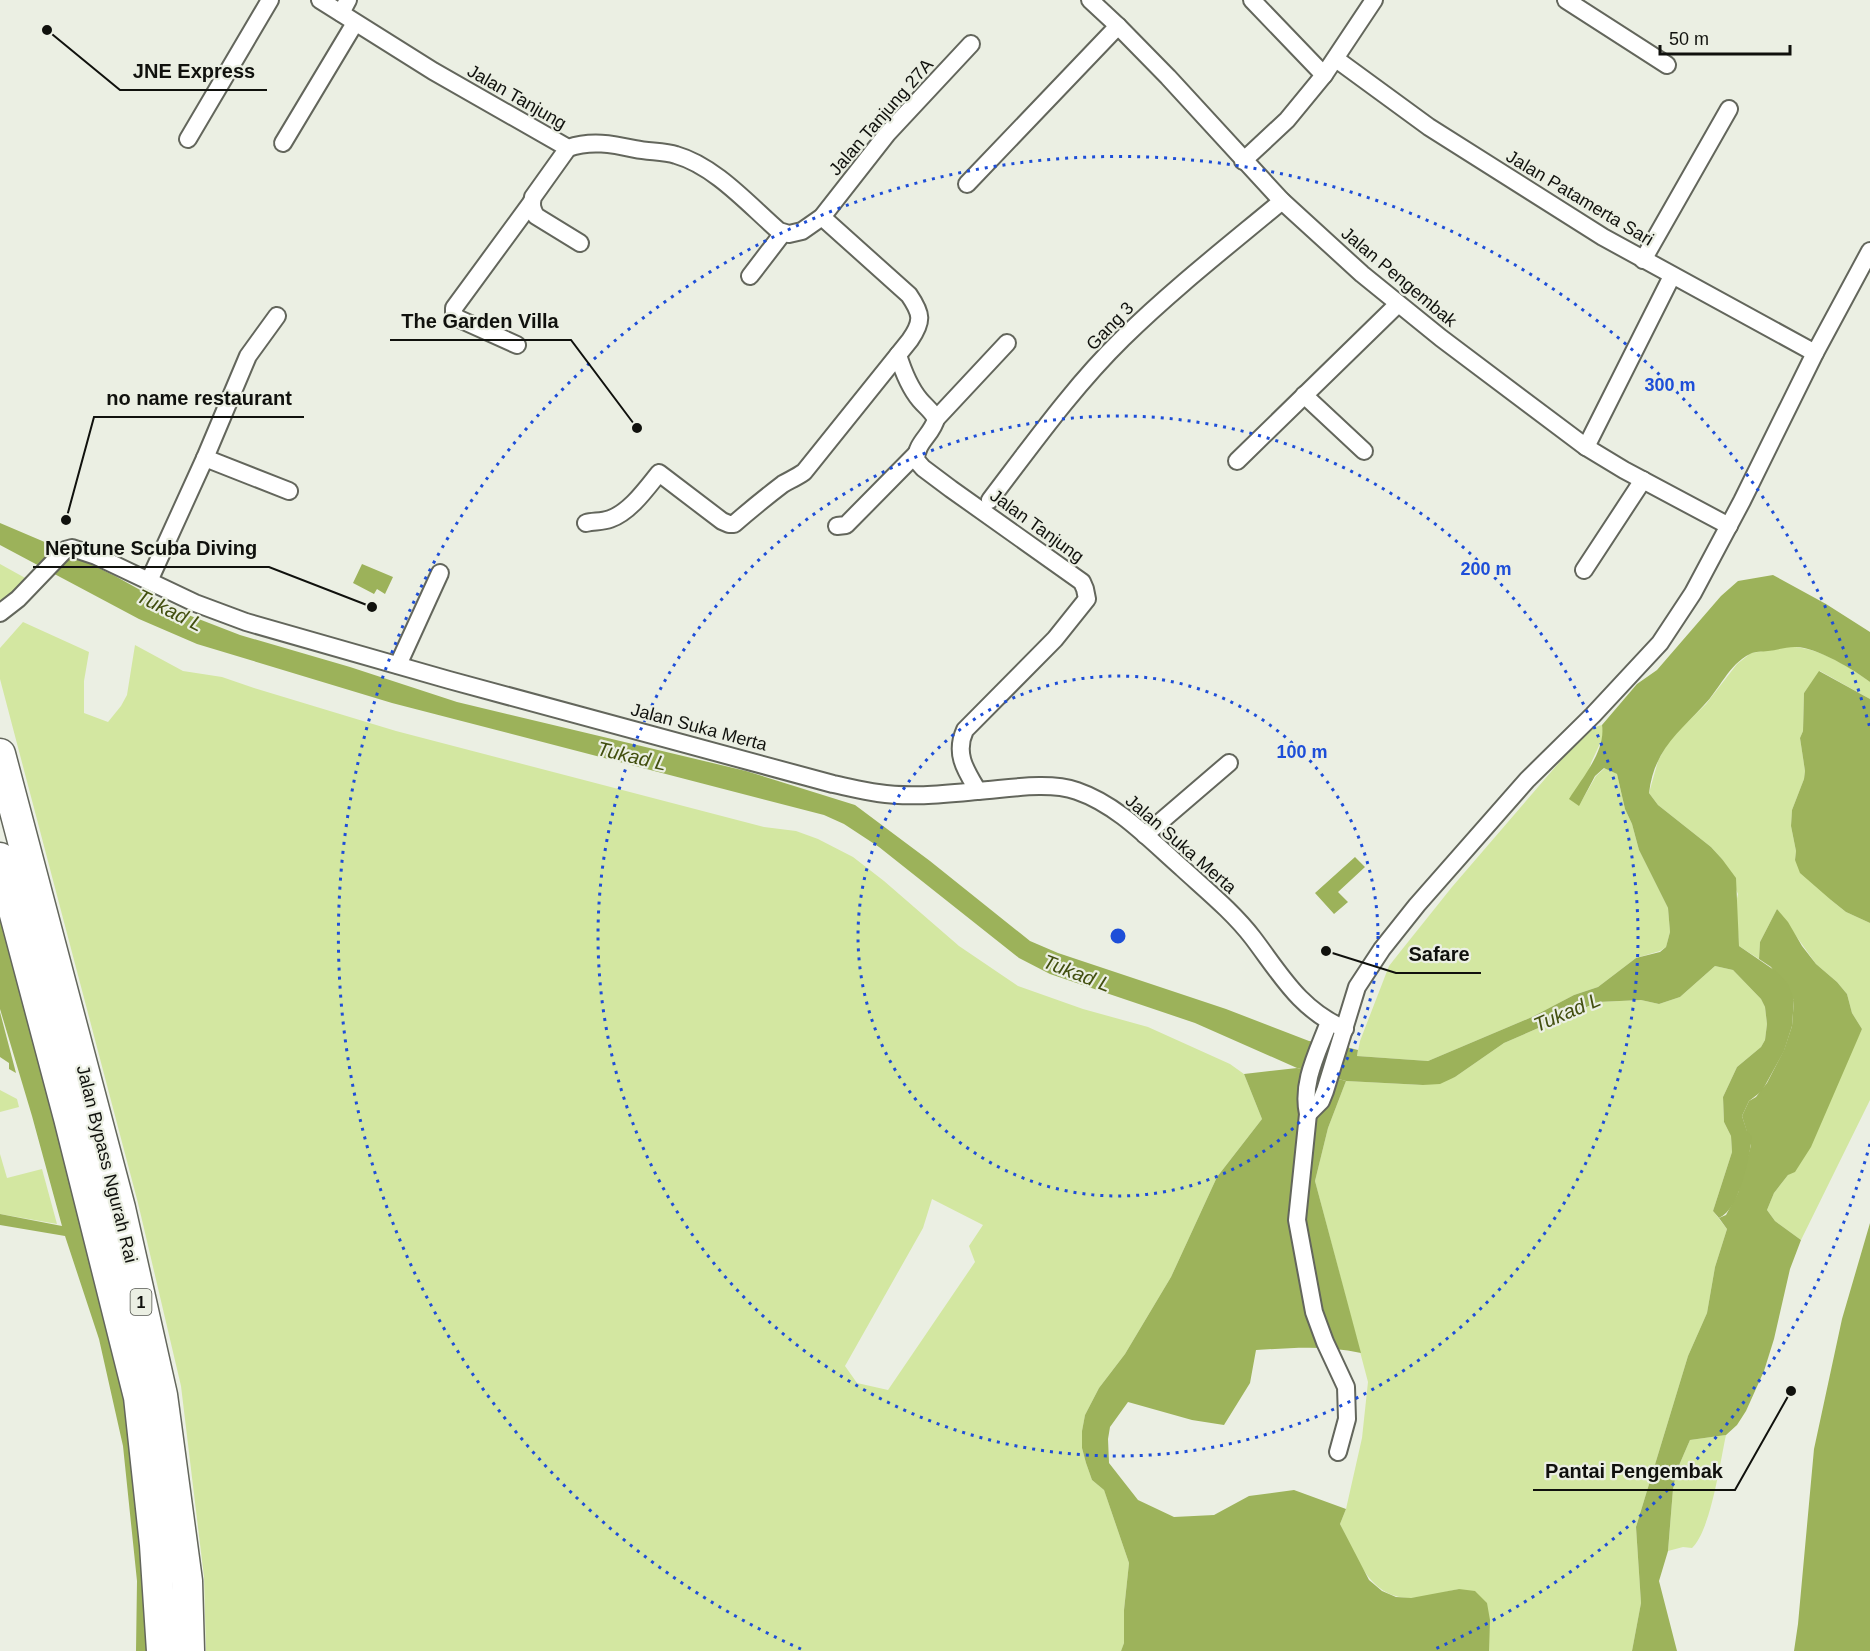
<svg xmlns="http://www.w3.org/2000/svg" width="1870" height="1651" viewBox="0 0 1870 1651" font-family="Helvetica,sans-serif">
<rect width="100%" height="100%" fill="#ebefe3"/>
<g fill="#d3e7a1" fill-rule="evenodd">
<path d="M0,564L27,579L0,602Z"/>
<path d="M23,622L89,652L84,681V713L108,722L121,706L127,695L135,645L183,671L222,677L254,688L396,731L764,827L796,831L818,839L853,857L884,881L959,946L1018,986L1083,1009L1148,1027L1230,1064L1244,1074L1262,1119L1217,1177L1171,1277L1125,1354L1099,1388L1085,1415L1082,1431V1448L1086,1463L1092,1480L1104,1490L1129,1563L1124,1610V1643L1121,1651H206L204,1577L181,1386L138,1203L0,679V648ZM932,1199L983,1225L969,1246L975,1262L888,1390L857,1383L845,1366L923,1228Z"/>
<path d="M1787,647C1813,645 1849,666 1870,682V699L1820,671L1804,693L1803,731L1800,738L1805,771L1804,779L1792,810L1791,826L1796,851L1795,860L1831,900L1846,912L1870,923V1100L1801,1240L1775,1221L1767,1210L1774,1193L1788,1175L1862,1029L1852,1013L1847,994L1837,982L1816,964L1777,909L1760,942L1759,959L1739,946L1736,903L1738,894L1722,859L1711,847L1658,805L1649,793L1658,761L1670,739L1706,704L1737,664L1751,653Z"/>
<path d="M1602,725L1604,735L1591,763L1581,802L1596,776L1605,768L1617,774L1625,809L1632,824L1639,850L1668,908L1670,932L1666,947L1660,951L1636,958L1598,987L1574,995L1532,1017L1428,1061L1357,1056L1360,1041L1389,966L1400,952L1452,887L1588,729Z"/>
<path d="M1715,966L1733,970L1761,999L1765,1007L1767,1024L1765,1040L1761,1047L1737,1067L1723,1097L1724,1122L1731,1136L1732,1152L1713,1211L1727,1229L1715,1267L1707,1313L1688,1356L1636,1527L1641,1603L1632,1651H1489V1636L1459,1589C1443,1592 1425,1598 1409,1598C1368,1597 1356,1555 1340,1524L1346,1509L1362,1438L1368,1382L1315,1181L1328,1128L1346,1081L1423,1085L1455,1077L1504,1043L1599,1002L1641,1000L1659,1004L1680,997Z"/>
<path d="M0,1090L17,1099L19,1107L0,1112Z"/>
<path d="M0,1154L7,1178L42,1169L57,1224L0,1214Z"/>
<path d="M1726,1435C1720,1462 1711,1530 1692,1548L1683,1547L1668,1551L1673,1489L1677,1470L1690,1440Z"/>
</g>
<g fill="#9db35b">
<path d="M1819,671L1870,699V923L1846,912L1831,900L1800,873L1795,860L1796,851L1791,826L1792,810L1804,779L1805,771L1800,738L1803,731L1804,693Z"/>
<path d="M1777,909L1788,922L1802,946L1816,964L1837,982L1847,994L1852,1013L1862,1029L1811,1147L1795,1172L1788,1175L1774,1193L1767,1210L1775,1221L1801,1240L1790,1269L1774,1339L1764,1371L1746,1411L1737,1425L1726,1435L1690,1440L1677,1470L1673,1489L1668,1551L1659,1581L1677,1651H1632L1641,1603L1636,1527L1688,1356L1707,1313L1715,1267L1727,1229L1719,1218L1726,1215L1738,1193L1751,1145L1742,1116L1749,1101L1756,1097L1767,1083L1784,1050L1792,1026L1794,1000L1771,967L1759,959L1760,942Z"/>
<path d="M0,1012L16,1073L9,1069V1063L0,1057Z"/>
<path d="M1297,1068L1346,1081L1328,1128L1315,1181L1361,1353C1326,1345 1291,1348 1256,1350L1250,1383L1224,1425L1192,1420L1128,1402L1110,1427L1108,1439L1109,1463L1138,1500L1174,1517L1214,1515L1249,1496L1294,1490L1346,1509L1340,1524L1369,1580L1382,1591L1396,1597L1411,1598L1459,1589L1475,1591L1487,1603L1490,1620L1489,1651H1121L1124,1643V1610L1129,1563L1104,1490L1092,1480L1086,1463L1082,1448V1431L1085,1415L1099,1388L1125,1354L1171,1277L1217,1177L1262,1119L1244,1074Z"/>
</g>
<g fill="#9cb25a">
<path d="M0,523L47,543L115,576L178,611L240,635L350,667L457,702L746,771L855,805L930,861L1030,941L1058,953L1226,1009L1309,1041L1330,1043L1358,1050L1357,1056L1428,1061L1532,1017L1574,995L1598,987L1636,958L1660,952L1666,947L1670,932L1668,908L1639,850L1632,824L1625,809L1617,774L1604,768L1595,776L1579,806L1569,799C1582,778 1606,751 1602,725L1637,684L1657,670L1721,596L1738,581L1773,575L1826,604L1870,632V682C1855,670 1814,646 1795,647C1786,647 1777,650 1768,651C1762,652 1755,651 1750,654C1729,664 1719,690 1704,705C1677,734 1654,751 1649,793L1658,805L1711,847L1722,859L1736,878L1739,946L1777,972L1788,984L1794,1000L1792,1026L1784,1051L1762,1091L1749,1101L1742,1116L1747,1131L1752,1137C1749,1158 1740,1209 1719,1218L1713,1211L1732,1152L1731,1136L1724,1122L1723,1097L1737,1067L1761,1047L1765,1040L1767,1024L1765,1007L1761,999L1733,970L1715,966L1680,997L1659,1004L1641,1000L1598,1002L1504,1043L1455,1077L1440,1084L1423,1085L1346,1081L1297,1068L1195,1023L1050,974L1019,958L879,847L844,824L824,815L392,703L197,644L139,619L0,545Z"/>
<path d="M362,564L393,577L385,594L377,589L374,594L353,583Z"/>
<path d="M1355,857L1365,867L1338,892L1348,902L1334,914L1315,893Z"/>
<path d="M0,914L28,1017L46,1090L57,1129L135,1435L153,1651H136L137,1581L123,1446L99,1339L65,1236L0,1225V1214L62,1226L32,1116L0,1009Z"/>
<path d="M1870,1223V1651H1794L1798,1624L1814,1449L1842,1319Z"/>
</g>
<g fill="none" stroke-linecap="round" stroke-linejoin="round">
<defs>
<g id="street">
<path d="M320,0L433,71L568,148C591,140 612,144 635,149C649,152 664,151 676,155C715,166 749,205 779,231L789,234L802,231L822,217L887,134L971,44"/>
<path d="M1090,0L1118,26L1168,77L1282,201L1362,274L1441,338L1586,447L1624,470L1729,526"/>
<path d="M1252,0L1324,75"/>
<path d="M1566,0L1667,65"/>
<path d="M341,13L348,0"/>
<path d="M1336,59L1429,127L1603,237L1815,353"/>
<path d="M188,139L270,0"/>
<path d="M283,143L355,23"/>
<path d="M568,148L533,197C531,205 532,209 536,216L580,243"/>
<path d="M1243,161L1287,120L1324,75L1374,0"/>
<path d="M967,184L1118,26"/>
<path d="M1643,260L1729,109"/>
<path d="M750,276L783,233"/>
<path d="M517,345L457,318L454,313V308L531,203"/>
<path d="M898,355C903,371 909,387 920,400C926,407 932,411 936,419C932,435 916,442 916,460L923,468L951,489L1082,582L1085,589L1087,599L1055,639L965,730C954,754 966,771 978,791"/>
<path d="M1304,395L1364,451"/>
<path d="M936,419L1007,343"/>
<path d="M1586,447L1672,276"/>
<path d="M205,458L289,491"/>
<path d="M1237,461L1398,304"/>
<path d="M990,500C1032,445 1073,387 1123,338C1173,289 1228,246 1282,201"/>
<path d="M586,523C593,521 602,522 610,519C630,512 646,489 659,473L722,521L729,524H734C750,510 766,497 783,484C790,480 797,477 804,472L910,340C923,321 922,314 909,295L822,217"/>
<path d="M837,526L846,525L916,454"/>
<path d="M1584,570L1643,480"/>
<path d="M149,581L205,458L248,356L277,316"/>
<path d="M0,613L18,599L65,550L72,548L96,556L195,603L246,622L449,680L833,784C848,787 863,791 878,793C910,798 945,794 977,791C1007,789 1048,781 1077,791C1118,805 1150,840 1182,868C1206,890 1233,912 1253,938C1281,975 1300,1010 1345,1029"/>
<path d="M398,665L440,573"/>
<path d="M1145,835L1229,763"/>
<path d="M1329,1022C1318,1052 1301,1082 1308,1114L1297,1220L1314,1312L1325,1342L1346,1387L1347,1419L1338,1452"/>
<path d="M1308,1114L1321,1101L1325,1091L1357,987L1382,949L1417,905L1527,780L1593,715L1660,643L1693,593L1742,501L1815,353L1870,251"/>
</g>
<g id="highway">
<path d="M0,754L120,1208L162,1395L187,1581L189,1651"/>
<path d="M0,858L69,1118L139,1397L155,1545L162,1651"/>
</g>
</defs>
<use href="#street" stroke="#63665c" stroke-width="20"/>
<use href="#highway" stroke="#63665c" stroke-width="33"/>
<use href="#street" stroke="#fff" stroke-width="16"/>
<use href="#highway" stroke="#fff" stroke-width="30"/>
</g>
<g fill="none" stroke="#1d4ed8" stroke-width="3" stroke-dasharray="3 6">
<circle cx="1118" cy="936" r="260"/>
<circle cx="1118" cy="936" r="520"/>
<path d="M1870 1144A780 780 0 0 1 1435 1649M801 1649A780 780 0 1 1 1870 728"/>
</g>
<g text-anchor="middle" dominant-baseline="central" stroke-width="4.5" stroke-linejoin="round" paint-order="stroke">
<rect fill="#ebefe3" stroke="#52544d" stroke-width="1.5" x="130.5" y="1289" width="21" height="26" rx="4.5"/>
<g font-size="16" font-weight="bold" fill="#10110d">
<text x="141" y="1302">1</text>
</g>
<g font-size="18" fill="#10110d" stroke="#ebefe3">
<text transform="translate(517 97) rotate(30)">Jalan Tanjung</text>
<text transform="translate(881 117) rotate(-49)">Jalan Tanjung 27A</text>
<text transform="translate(1580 198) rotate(31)">Jalan Patamerta Sari</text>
<text transform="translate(1399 277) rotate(40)">Jalan Pengembak</text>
<text transform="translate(1110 326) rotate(-46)">Gang 3</text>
<text transform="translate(1037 526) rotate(36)">Jalan Tanjung</text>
<text transform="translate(699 727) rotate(15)">Jalan Suka Merta</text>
<text transform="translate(1181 844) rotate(41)">Jalan Suka Merta</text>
<text transform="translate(107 1164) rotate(76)">Jalan Bypass Ngurah Rai</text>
</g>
<g font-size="20" font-style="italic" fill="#424f0f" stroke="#ebefe3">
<text transform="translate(170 610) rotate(26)">Tukad L</text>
<text transform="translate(632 756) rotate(13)">Tukad L</text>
<text transform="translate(1077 973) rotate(21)">Tukad L</text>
<text transform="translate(1567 1012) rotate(-23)">Tukad L</text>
</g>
</g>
<circle cx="1118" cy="936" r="9" fill="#1d4ed8" stroke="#ebefe3" stroke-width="3"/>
<g font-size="18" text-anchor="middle" font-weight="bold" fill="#1d4ed8" stroke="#ebefe3" stroke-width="4.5" stroke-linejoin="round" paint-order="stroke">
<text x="1670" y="391">300 m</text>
<text x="1486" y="575">200 m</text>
<text x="1302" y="758">100 m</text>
</g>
<path fill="none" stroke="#10110d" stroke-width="2" d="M47 30L120 90H267M637 428L571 340H390M66 520L94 417H304M372 607L269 567H33M1326 951L1396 973H1481M1791 1391L1735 1490H1533"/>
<g fill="#10110d" stroke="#ebefe3" stroke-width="2">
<circle cx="47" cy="30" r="6"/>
<circle cx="637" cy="428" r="6"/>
<circle cx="66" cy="520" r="6"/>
<circle cx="372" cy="607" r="6"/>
<circle cx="1326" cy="951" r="6"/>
<circle cx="1791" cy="1391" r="6"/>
</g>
<g font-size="20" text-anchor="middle" font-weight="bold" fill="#10110d" stroke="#ebefe3" stroke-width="4.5" stroke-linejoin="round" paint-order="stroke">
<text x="194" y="78">JNE Express</text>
<text x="480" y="328">The Garden Villa</text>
<text x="199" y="405">no name restaurant</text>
<text x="151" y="555">Neptune Scuba Diving</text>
<text x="1439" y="961">Safare</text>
<text x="1634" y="1478">Pantai Pengembak</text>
</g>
<path d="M1660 45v9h130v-9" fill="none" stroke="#10110d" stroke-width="3"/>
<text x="1669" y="45" font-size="18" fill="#10110d" stroke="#ebefe3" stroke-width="4.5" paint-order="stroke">50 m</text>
</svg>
